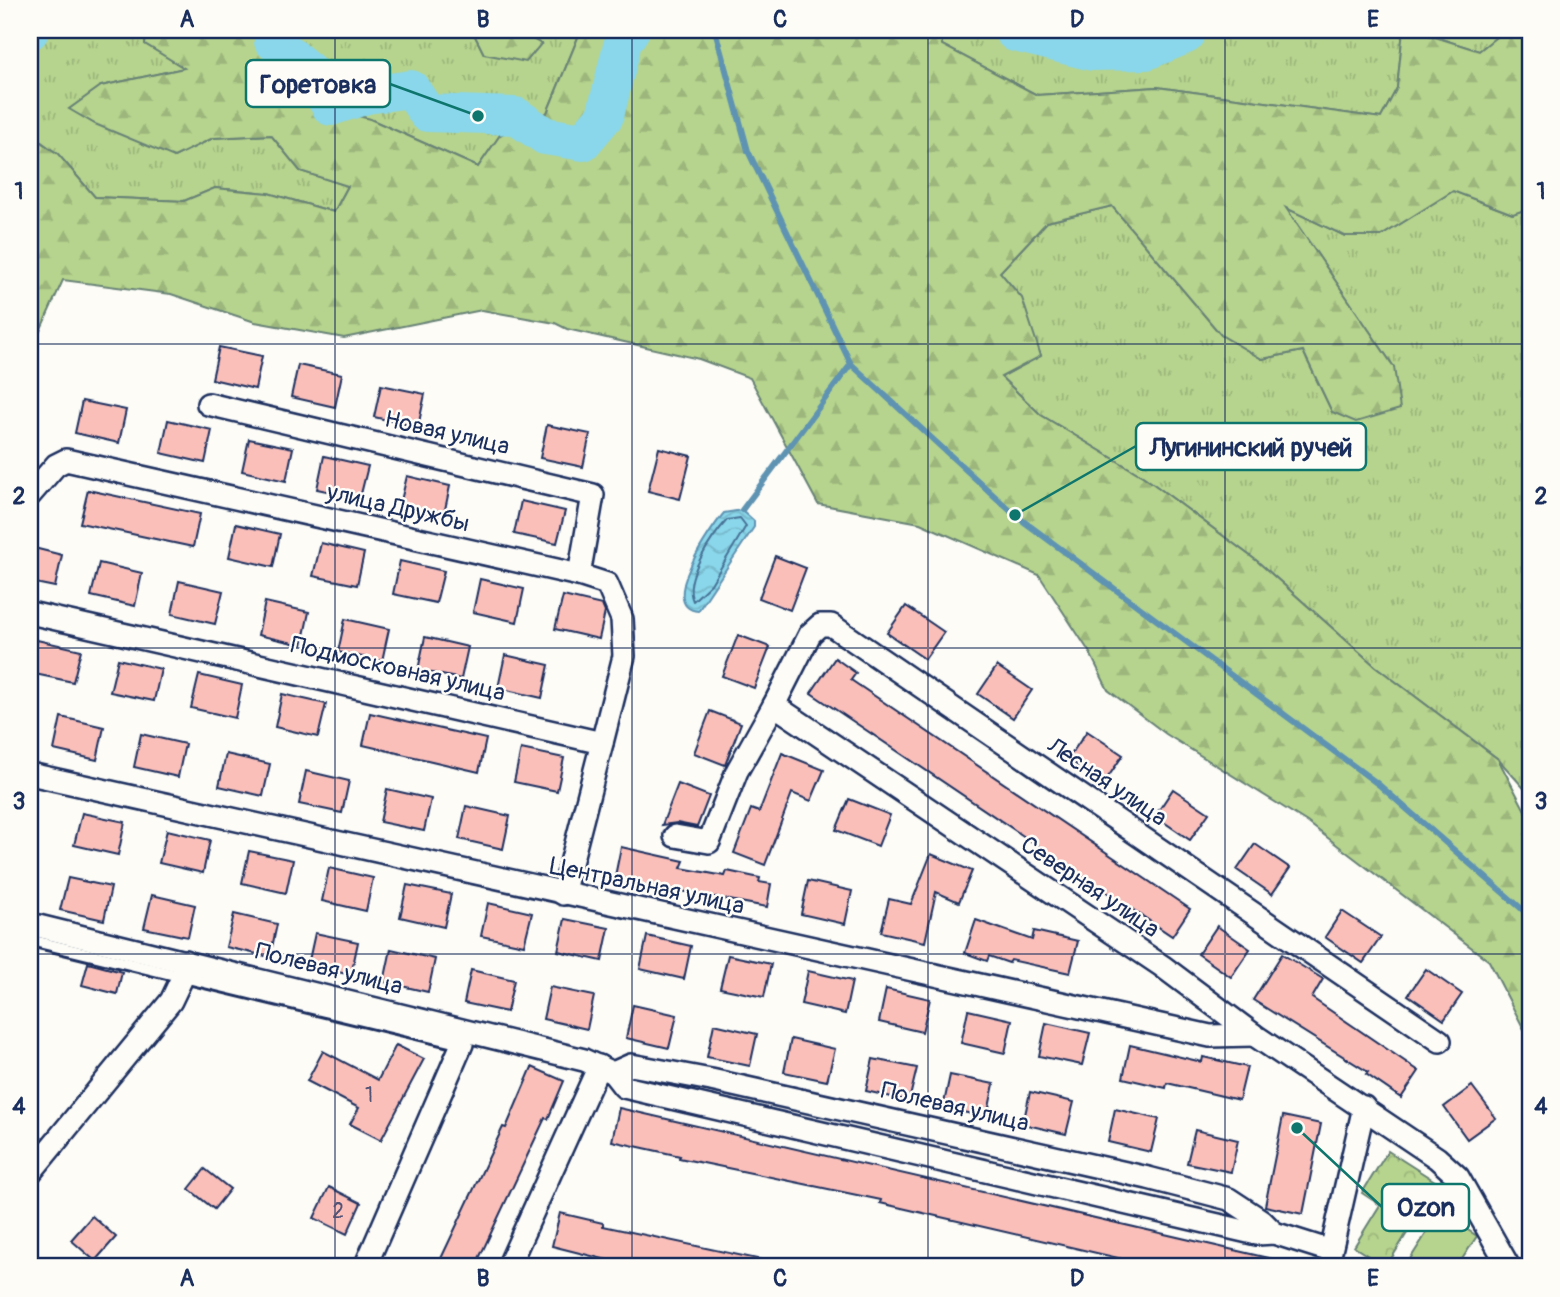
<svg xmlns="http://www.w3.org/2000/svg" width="1560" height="1297" viewBox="0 0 1560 1297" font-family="Pangolin,sans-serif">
<defs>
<pattern id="grass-tufts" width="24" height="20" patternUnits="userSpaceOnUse" patternTransform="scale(1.75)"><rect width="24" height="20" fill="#b6d48d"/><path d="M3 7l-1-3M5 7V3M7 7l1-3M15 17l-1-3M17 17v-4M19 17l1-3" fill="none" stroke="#9cb67c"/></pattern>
<pattern id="forest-firs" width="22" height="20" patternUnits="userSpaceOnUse" patternTransform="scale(1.75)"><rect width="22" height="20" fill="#b6d48d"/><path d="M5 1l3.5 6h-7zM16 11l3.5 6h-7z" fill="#9cb67c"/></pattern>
<pattern id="park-crowns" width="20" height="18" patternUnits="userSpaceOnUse" patternTransform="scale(1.75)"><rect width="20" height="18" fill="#b6d48d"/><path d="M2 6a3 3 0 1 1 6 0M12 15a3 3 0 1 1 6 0" fill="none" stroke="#9cb67c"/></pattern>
<pattern id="water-waves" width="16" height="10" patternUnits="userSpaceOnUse" patternTransform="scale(1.75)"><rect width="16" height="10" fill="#8ad6ea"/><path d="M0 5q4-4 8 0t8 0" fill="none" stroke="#76b8cb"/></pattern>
</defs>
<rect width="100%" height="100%" fill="#fdfcf7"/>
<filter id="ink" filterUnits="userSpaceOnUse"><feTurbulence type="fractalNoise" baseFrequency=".0143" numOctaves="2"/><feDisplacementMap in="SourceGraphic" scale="14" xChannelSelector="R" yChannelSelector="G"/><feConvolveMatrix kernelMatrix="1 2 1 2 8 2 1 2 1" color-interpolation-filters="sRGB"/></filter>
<g filter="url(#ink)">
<g fill="url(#grass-tufts)" stroke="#688276" stroke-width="2">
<path d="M30,30H147L145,44L185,68L101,86L174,157L213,138L271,135L300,171L348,186L334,212L268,193L215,188L184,201L95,197L58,154L36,138L30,106Z"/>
<path d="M285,30H472L484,54L541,44L517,30H581L547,113L500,135L478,167L370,119L283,97Z"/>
<path d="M941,30H1403L1397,88L1381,118L1157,87L1037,95L942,45Z"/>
<path d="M1413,30H1505L1479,51Z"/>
<path d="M1453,191L1512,214L1530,208V795L1498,759L1375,666L1257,561L1144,477L1041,415L1001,377L1041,355L1000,272L1047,222L1112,206L1221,335L1262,359L1303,351L1332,412L1394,367L1285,207L1345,236H1381Z"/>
</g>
<g fill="url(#forest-firs)" stroke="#688276" stroke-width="2">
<path d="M147,30H285L283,97L370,119L478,167L500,135L547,113L581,30L632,34L635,30H941L942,45L1037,95L1157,87L1381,118L1397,88L1403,30H1413L1479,51L1505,30H1530V208L1513,214L1453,191L1381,236H1345L1286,208L1394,367L1400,409L1356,422L1332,412L1303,351L1262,359L1221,335L1112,206L1047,222L1000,272L1022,298L1041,356L1001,377L1041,415L1144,477L1257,561L1375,666L1498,759L1530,820V1041L1489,961L1307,822L1166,734L1108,690L1090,653L1039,575L920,523L818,504L750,378L699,359L567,329L555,323L482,310L344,338L255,322L171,294L63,280L30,353V106L36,139L58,154L95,197L184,201L215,188L268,193L334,212L348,186L300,171L271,135L213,138L174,157L95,124L69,109L101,86L184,68L145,44Z"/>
<path d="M472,30H517L541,44L526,62L484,54Z"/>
</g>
<path fill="url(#park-crowns)" stroke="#688276" stroke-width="2" d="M1388,1151L1438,1183L1386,1267L1354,1247L1380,1205L1362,1193Z"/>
<path fill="#b6d48d" stroke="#688276" stroke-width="2" d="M1440,1212L1477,1236L1457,1267H1405Z"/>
<path fill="url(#water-waves)" stroke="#5e93b2" stroke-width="2" d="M742,510L754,521V527L698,611C656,607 712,527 724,513Z"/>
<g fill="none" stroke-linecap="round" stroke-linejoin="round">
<path stroke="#477296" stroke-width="2" d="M740,518L746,526L711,584L693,601C682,579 713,536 727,520Z"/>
<g stroke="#5e93b2" stroke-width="6">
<path d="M715,30L748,151L851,364L1015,515L1378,784L1530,916"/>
<path d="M742,510L851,364"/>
</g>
<g stroke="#8ad6ea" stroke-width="38">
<path d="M275,30L273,41L309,71L331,107L367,95L411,89L427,113L516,116L545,136L583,142L605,116L623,42L631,30"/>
<path d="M1012,30L1015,33L1093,52L1147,51L1186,35V30"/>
<path d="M30,31V30"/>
</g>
</g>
<g fill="#fbbfb9" stroke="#1b2f5e" stroke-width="2">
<path d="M219,347L262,356L255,389L212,379Z"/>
<path d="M298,365L342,374L335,407L291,397Z"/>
<path d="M381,385L425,394L418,427L374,417Z"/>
<path d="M82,401L126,410L119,443L75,433Z"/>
<path d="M168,420L212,430L205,463L161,453Z"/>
<path d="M547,425L590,434L583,467L540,458Z"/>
<path d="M249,439L293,448L286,481L242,471Z"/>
<path d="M659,448L691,456L680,499L648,491Z"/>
<path d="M324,456L368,466L360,498L317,489Z"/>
<path d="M407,476L450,486L443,519L399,509Z"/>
<path d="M88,490L200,514L193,547L80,523Z"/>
<path d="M521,501L565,511L557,543L514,534Z"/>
<path d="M236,524L280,534L273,567L229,557Z"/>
<path d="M321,543L364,553L357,585L313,576Z"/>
<path d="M30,547L62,555L55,587L30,582Z"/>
<path d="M775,556L806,568L790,610L759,598Z"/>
<path d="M400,561L444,571L436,603L393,594Z"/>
<path d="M99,563L142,573L135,606L91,596Z"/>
<path d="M480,579L524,589L517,622L473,612Z"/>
<path d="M179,581L223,591L215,624L172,614Z"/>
<path d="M563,596L602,605L605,612L599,639L555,629Z"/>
<path d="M265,602L309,612L302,645L258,635Z"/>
<path d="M906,606L944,632L925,659L887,633Z"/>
<path d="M345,619L389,629L382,661L338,652Z"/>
<path d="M738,635L770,647L754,688L722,676Z"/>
<path d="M425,637L468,647L461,679L418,670Z"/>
<path d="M37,640L81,650L73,682L30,673Z"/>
<path d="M505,655L549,665L542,698L498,688Z"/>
<path d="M835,658L856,673L851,680L1190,909L1172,936L811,693Z"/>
<path d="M118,659L161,669L154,701L110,692Z"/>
<path d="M997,666L1032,690L1013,718L978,694Z"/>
<path d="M199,675L242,685L235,718L191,708Z"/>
<path d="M282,694L326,704L318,737L275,727Z"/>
<path d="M710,711L741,723L725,765L694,753Z"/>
<path d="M370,713L486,739L479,772L363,745Z"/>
<path d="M61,717L104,727L97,760L54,750Z"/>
<path d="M1087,731L1123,755L1104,783L1068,759Z"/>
<path d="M141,734L185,744L178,777L134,767Z"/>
<path d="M521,749L564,758L557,791L514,782Z"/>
<path d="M782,753L824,770L811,801L792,793L765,865L734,853L751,809L759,812Z"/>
<path d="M226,754L270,764L263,796L219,786Z"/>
<path d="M306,771L349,781L342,813L299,804Z"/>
<path d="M678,784L709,796L697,827L677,823L662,825Z"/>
<path d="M387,789L431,799L424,831L380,822Z"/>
<path d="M1173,789L1209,813L1190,840L1155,816Z"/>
<path d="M849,799L890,815L878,846L836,830Z"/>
<path d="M466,806L510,816L503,849L459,839Z"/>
<path d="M82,813L125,822L118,855L74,845Z"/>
<path d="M167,830L210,840L203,873L159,863Z"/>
<path d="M1255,844L1290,868L1272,894L1237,870Z"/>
<path d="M621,847L684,861L681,868L725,876L727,871L760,878L759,882L771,884L767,907L670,889V893L614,881Z"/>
<path d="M249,851L293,860L286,893L242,883Z"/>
<path d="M931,854L972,871L959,902L936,892L925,942L881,932L889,899L911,904Z"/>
<path d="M329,868L373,878L366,911L322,901Z"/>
<path d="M68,878L111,887L104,920L60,910Z"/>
<path d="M808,881L852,891L845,924L801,914Z"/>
<path d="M407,885L451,894L444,927L400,917Z"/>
<path d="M152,895L195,905L188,937L144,928Z"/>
<path d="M488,903L532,913L524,945L481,936Z"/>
<path d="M1342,911L1381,937L1363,963L1325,937Z"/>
<path d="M234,914L277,924L270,957L226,947Z"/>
<path d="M565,919L609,928L602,961L558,951Z"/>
<path d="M976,920L1032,940L1034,931L1078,941L1070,973L1011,960L1009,963L989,956L987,961L965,953Z"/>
<path d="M1217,926L1250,949L1231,977L1198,954Z"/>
<path d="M315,933L358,942L351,975L308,965Z"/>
<path d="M647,936L691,946L684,979L640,969Z"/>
<path d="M391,949L435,959L428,992L384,982Z"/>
<path d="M1282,954L1323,979L1312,998L1419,1071L1401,1098L1366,1074L1368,1072L1253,1000Z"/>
<path d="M728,955L771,964L764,997L720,988Z"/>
<path d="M88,963L122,972L117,994L82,985Z"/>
<path d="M1426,969L1462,994L1444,1020L1408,995Z"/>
<path d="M471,970L514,980L507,1012L464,1003Z"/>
<path d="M808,971L852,981L845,1014L801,1004Z"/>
<path d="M550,987L594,996L587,1029L543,1019Z"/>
<path d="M886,989L930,999L922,1032L879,1022Z"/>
<path d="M633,1005L677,1015L669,1048L626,1038Z"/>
<path d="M968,1010L1012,1020L1005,1053L961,1043Z"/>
<path d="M1046,1023L1090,1033L1082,1065L1039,1056Z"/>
<path d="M714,1024L757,1034L750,1066L707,1057Z"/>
<path d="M791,1039L835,1049L827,1081L784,1072Z"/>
<path d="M396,1045L424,1059L381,1140L350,1124L359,1108L307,1081L323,1051L378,1080Z"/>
<path d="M1130,1045L1202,1062L1203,1057L1247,1067L1239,1100L1167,1083L1166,1088L1123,1078Z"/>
<path d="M873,1059L917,1068L909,1101L866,1091Z"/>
<path d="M532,1067L564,1081L548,1119L545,1118L475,1267H437L503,1127L506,1128Z"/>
<path d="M950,1075L994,1084L987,1117L943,1108Z"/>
<path d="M1472,1086L1496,1118L1467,1139L1444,1107Z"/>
<path d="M1030,1092L1074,1102L1066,1134L1023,1124Z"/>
<path d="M619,1108L1277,1260L1276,1267H1157L880,1203L881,1200L679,1158L680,1156L612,1141Z"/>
<path d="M1115,1109L1159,1119L1151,1152L1108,1142Z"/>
<path d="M1283,1116L1321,1124L1303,1214L1265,1206Z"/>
<path d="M1195,1130L1238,1140L1231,1172L1187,1163Z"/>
<path d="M205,1169L230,1189L214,1209L189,1189Z"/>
<path d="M329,1187L361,1203L347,1234L314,1218Z"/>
<path d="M560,1213L603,1223V1226L762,1260V1267H635L552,1246Z"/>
<path d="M92,1216L116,1237L95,1261L71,1240Z"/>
</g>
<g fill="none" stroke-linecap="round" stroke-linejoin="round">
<defs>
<path id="service" d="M30,940L462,1044"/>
<g id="minor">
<path d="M208,404L593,495L579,575"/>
<path d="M30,495L56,465L66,460L579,575L607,584L622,619L624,656L602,743"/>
<path d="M30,613L602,743L563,894"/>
<path d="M774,705L810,634L820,625H831L1440,1041"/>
<path d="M30,774L1210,1036L1254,1035"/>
<path d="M675,836L709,842L737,771L774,705L1162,966L1254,1035L1437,1158L1458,1177L1509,1267"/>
<path d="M30,924L584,1060L613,1073L624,1087L1257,1234L1274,1233L1331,1251L1364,1107"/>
<path d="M613,1073L631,1065L711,1080L1148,1178L1229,1199L1261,1220L1274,1233"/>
<path d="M30,1173L171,1001L182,978L185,961"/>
<path d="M365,1267L462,1044"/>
<path d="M508,1267L599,1066"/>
</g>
</defs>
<use href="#service" stroke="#1b2f5e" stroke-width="16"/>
<use href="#minor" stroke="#1b2f5e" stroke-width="26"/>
<use href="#service" stroke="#fdfcf7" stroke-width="10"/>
<use href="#minor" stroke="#fdfcf7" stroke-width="21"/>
</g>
</g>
<path fill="none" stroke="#1b2f5e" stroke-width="2" stroke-opacity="0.55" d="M335,30V1267M632,30V1267M928,30V1267M1225,30V1267M30,344H1530M30,648H1530M30,954H1530"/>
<g text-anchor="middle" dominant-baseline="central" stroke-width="5" stroke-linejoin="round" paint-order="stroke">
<g font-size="21" fill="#535375">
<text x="369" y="1095">1</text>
<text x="338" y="1211">2</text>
</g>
<g font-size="24" fill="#1b2f5e" stroke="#fdfcf7">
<text transform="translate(447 433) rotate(13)">Новая улица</text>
<text transform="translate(398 508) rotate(13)">улица Дружбы</text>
<text transform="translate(398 669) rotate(13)">Подмосковная улица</text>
<text transform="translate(1107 782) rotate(34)">Лесная улица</text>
<text transform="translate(647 886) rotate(12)">Центральная улица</text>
<text transform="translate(1090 887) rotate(34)">Северная улица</text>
<text transform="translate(329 969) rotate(14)">Полевая улица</text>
<text transform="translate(955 1107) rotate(13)">Полевая улица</text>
</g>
</g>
<path fill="none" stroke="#0f766e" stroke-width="2.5" d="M478 116L390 84M1015 515L1136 446M1297 1128L1382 1207"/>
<g fill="#0f766e" stroke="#fdfcf7" stroke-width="2.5">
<circle cx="478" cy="116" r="7"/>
<circle cx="1015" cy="515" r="7"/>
<circle cx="1297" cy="1128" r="7"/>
</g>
<g fill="#fdfcf7" stroke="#0f766e" stroke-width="2.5">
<rect x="246" y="60" width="144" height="47" rx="7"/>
<rect x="1136" y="423" width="230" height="47" rx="7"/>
<rect x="1382" y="1184" width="87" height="47" rx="7"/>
</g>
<g font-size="26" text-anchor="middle" font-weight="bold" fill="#1b2f5e">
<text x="318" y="93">Горетовка</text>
<text x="1251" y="456">Лугининский ручей</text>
<text x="1426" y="1216">Ozon</text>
</g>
<rect width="1560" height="1297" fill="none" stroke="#fdfcf7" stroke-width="77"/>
<rect x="38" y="38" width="1484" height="1220" fill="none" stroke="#1b2f5e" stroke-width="2.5"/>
<g font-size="23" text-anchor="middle" font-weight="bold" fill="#1b2f5e">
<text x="187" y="27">A</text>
<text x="483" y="27">B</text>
<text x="780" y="27">C</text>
<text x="1077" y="27">D</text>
<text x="1373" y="27">E</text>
<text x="19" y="199">1</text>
<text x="1541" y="199">1</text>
<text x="19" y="504">2</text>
<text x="1541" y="504">2</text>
<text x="19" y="809">3</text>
<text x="1541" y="809">3</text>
<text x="19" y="1114">4</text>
<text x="1541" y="1114">4</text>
<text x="187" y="1286">A</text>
<text x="483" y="1286">B</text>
<text x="780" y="1286">C</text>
<text x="1077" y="1286">D</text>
<text x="1373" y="1286">E</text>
</g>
</svg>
